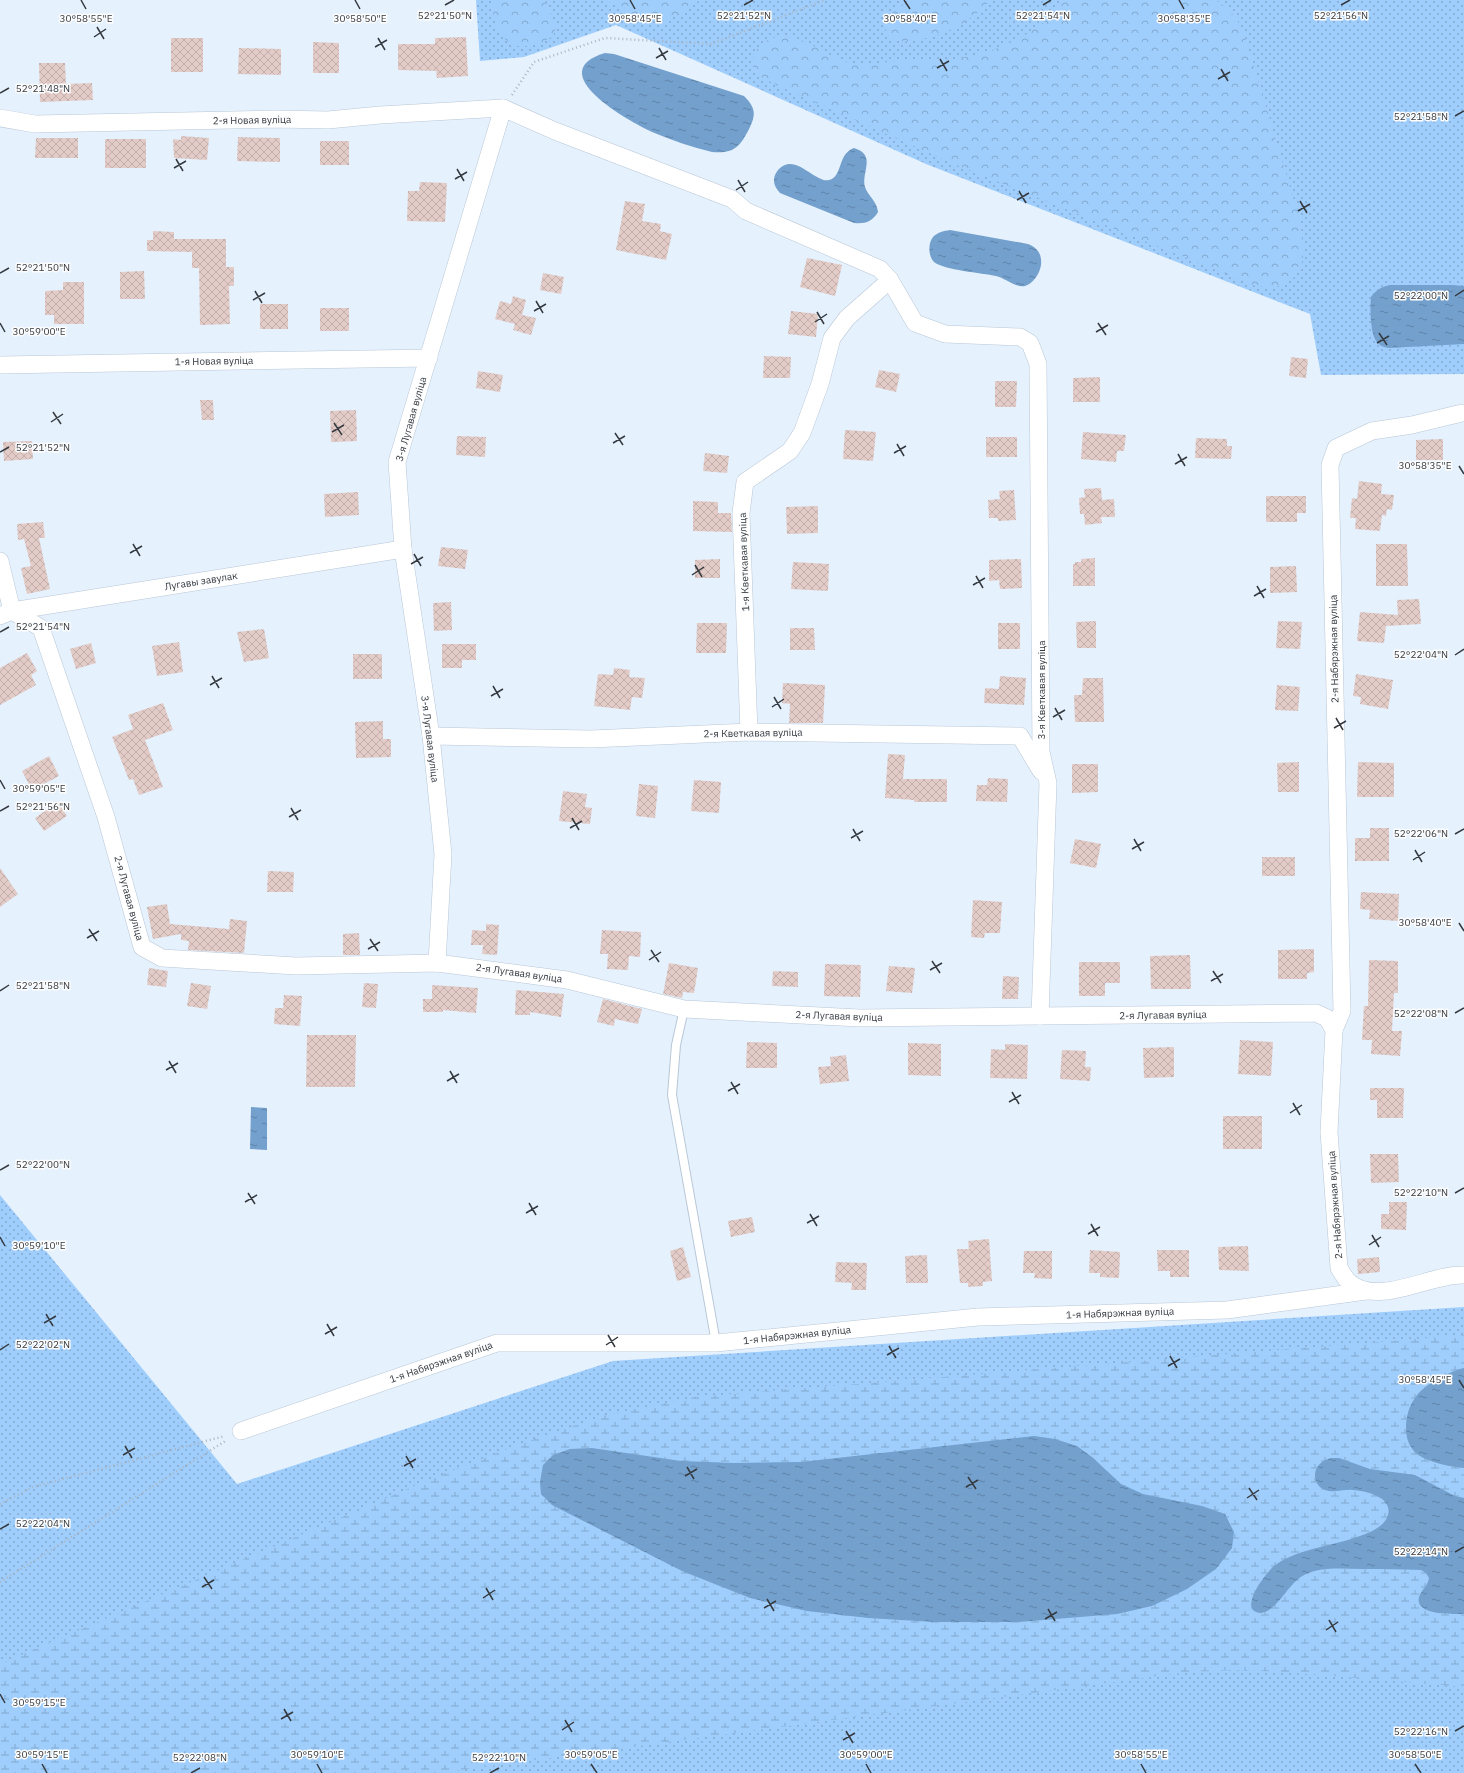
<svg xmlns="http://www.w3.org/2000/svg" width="1464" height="1773" viewBox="0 0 1464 1773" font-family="'IBM Plex Sans',sans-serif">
<defs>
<pattern id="grass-dots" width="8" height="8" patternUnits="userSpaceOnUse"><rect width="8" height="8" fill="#9fcefd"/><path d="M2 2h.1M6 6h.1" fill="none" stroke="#82a8ce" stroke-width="1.8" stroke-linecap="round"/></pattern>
<pattern id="forest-crowns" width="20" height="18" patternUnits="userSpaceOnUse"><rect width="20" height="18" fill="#9fcefd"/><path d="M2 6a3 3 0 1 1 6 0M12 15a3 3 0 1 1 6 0" fill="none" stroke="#82a8ce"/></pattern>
<pattern id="wetland-marsh" width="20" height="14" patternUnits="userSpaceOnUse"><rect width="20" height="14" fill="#9fcefd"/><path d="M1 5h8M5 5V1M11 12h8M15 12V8" fill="none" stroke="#82a8ce"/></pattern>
<pattern id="water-ripples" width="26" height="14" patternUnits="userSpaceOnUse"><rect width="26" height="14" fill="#73a0cd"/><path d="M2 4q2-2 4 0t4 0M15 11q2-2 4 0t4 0" fill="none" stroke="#5f83a8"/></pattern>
<pattern id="building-cross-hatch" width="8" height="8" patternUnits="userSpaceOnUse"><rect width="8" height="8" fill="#e3ccc8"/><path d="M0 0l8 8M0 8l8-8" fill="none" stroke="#c3b0ad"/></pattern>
</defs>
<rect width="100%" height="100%" fill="#e5f1fd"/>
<g fill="url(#grass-dots)">
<path d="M476,0H1464V374L1321,375L1310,314L926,164L616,25L524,57L480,61Z"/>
<path d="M0,1195L237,1484L613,1361L1464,1307V1773H0Z"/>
</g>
<g fill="url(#forest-crowns)">
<path d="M491,0H545L556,28L553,36L543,42L529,46H517L506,40L497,30Z"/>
<path d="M605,0H700C658,31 648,23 605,0Z"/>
<path d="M913,0H990C984,7 977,14 969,19C955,30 905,51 890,36C888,34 886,30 885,28C888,10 897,7 913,0Z"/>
<path d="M1062,0H1215C1230,8 1237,18 1244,33L1298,214C1304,242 1312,280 1274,287C1269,288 1261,286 1256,286L954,164L774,84L760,76L752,65C753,61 753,56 755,53C759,45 770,37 779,37C807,34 826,59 853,63C871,66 889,61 907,60C919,60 932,61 944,60C979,58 1027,41 1051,15C1055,11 1058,5 1062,0Z"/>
</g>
<path fill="url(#wetland-marsh)" d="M1464,1335V1687L1283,1672L1235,1670L1189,1672L439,1773H0V1664L433,1478L520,1444L606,1415L695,1397Z"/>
<g fill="url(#water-ripples)">
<path d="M605,53L614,54L744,96C756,108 756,115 749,129C740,147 733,154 712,152C692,147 671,140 652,132C628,121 541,72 605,53Z"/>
<path d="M854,148C877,155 861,172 865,187C868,196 877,201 878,212C872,222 865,224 854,223L780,193C777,189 774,186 774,180C774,176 776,172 779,169C795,152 815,183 829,180C843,177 837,154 854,148Z"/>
<path d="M950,230L1028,244C1038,248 1042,254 1041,265C1040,273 1033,284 1025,286C1016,288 1005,278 996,276C982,273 944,270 934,262C928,256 928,243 933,237C938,232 944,231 950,230Z"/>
<path d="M1390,285H1452L1464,286V344L1388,348C1384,347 1380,346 1377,342C1370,334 1370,308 1371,297C1376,290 1381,287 1390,285Z"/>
<path d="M251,1107L267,1108V1150L250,1149Z"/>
<path d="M1464,1368V1468C1451,1467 1427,1462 1417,1454C1408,1446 1406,1437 1406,1427C1406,1417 1409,1406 1415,1398C1424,1384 1448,1372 1464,1368Z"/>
<path d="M1034,1436L1055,1439L1077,1446L1092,1457L1121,1484L1143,1494L1202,1506L1225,1514L1234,1532L1232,1548L1216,1569L1187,1589L1152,1606L1117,1614L1019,1622H934L868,1618L807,1611L750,1598L682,1571L552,1505L541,1494L540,1482L543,1465L553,1455L570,1449L592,1448L681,1461L734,1463L801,1462Z"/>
<path d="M1331,1458H1339L1370,1469L1415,1475L1455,1496L1464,1498V1614C1454,1614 1414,1616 1419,1597C1421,1590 1428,1586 1429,1578L1426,1573L1421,1570C1402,1569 1382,1569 1363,1569C1344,1569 1324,1566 1306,1574C1288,1582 1279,1610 1261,1613C1258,1613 1255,1612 1253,1610C1245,1600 1266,1573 1274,1566C1295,1550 1326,1547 1351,1539C1363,1535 1384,1529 1388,1515C1393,1497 1366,1491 1353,1490C1345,1489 1337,1492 1329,1491C1314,1489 1310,1471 1322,1462C1324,1460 1328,1459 1331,1458Z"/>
</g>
<g fill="url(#building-cross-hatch)">
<path d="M466,37L468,76L437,78L436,71L398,70V44H435V38Z"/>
<rect x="171" y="38" width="32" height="34"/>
<path d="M313,42L339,43V73H313Z"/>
<path d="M239,48L281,49V75L238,74Z"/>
<path d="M39,63H65L66,84L92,83L93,100L40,102Z"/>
<path d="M181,136L209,138L207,160L174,158L173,139L181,140Z"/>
<path d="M238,137L280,138V162L237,161Z"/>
<path d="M36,138H78V158H35Z"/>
<rect x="105" y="139" width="41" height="29"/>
<rect x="320" y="141" width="29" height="24"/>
<path d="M420,182L447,183L445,222L407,221L408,191H419Z"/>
<path d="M625,201L645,204L642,221L661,224L660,231L672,234L666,260L616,250Z"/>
<path d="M153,231L174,232V239H226V267H234V286H229L230,324L200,325L199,268H192V252L147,251V240H153Z"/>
<path d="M807,258L842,265L835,296L800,287Z"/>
<path d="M144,271L145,299H120V272Z"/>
<path d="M543,273L564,277L561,294L540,290Z"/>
<path d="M63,282H84V324H54V315H45V291L63,290Z"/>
<path d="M513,296L526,300L522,315L536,318L531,335L513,330L515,324L495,319L500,301L511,304Z"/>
<rect x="260" y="304" width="28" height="25"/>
<rect x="320" y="308" width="29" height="23"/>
<path d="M791,311L818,314L816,337L788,334Z"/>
<path d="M764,356L791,357L790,378H763Z"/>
<path d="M1291,357L1308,359L1306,378L1289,376Z"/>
<path d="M879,370L900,374L896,392L875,387Z"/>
<path d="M478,371L503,375L500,392L476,388Z"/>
<path d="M1100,377V402H1073V378Z"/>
<path d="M995,381H1017L1016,407H995Z"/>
<path d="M200,400H213L214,420H202Z"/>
<path d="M356,410L357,441L331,442L330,411Z"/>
<path d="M845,430L876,432L873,461L843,459Z"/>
<path d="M1083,432L1126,435L1124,451H1117L1116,462L1081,459Z"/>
<path d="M457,436L486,437L485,457L456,455Z"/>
<rect x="986" y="437" width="31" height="20"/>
<path d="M1196,438L1227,439V446H1232L1231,459L1195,458Z"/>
<path d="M1443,439V460H1416V440Z"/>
<path d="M32,441L33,459L4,461L3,442Z"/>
<path d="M705,453L729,456L727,473L703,471Z"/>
<path d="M1359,481L1382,484L1381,494L1394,495L1392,510L1387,509L1386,516L1382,515L1380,531L1355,529L1356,518H1350L1352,498L1357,499Z"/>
<path d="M1101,488L1102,500L1114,499L1115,517H1101L1102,523L1085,525L1084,514H1080L1079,498L1085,497L1084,489Z"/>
<path d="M1014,490L1016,520L998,521V518H989L988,500L1000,499L999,491Z"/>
<path d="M358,492L359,515L325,517L324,494Z"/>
<path d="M1266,496H1306V513H1297V522H1266Z"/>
<path d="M693,501L718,502V513H731L732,532L693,531Z"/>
<path d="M818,506V533L787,534L786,507Z"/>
<path d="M43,522L45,538H39L50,589L27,594L21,568L31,566L24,539L18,540L17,524Z"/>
<path d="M1376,544H1407L1408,586H1376Z"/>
<path d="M441,547L468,550L465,569L438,566Z"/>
<path d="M1095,558V586H1073V564H1075V562H1081V559Z"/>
<path d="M720,559V578H695V560Z"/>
<path d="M1021,559L1022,588L1000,589L999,580L989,581V560Z"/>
<path d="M793,562L829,564L828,591L791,589Z"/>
<path d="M1296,566L1297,592L1270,593V567Z"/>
<path d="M1419,599L1421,624L1386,626L1384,643L1357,641L1360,612L1398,615L1397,600Z"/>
<path d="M451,602L452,630L434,631L433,603Z"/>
<path d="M1096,621V648H1077L1076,622Z"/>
<path d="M1278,621L1302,622L1300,649L1276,648Z"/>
<path d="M697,623H727L726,653H696Z"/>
<rect x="998" y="623" width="22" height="26"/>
<path d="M790,628H814L815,650H790Z"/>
<path d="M264,629L269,658L244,662L237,632Z"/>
<path d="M179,642L183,672L157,676L152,646Z"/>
<path d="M91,643L96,663L76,669L70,649Z"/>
<path d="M442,644H476V660H462V668H442Z"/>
<path d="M27,653L37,671L31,675L36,685L0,705V668Z"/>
<rect x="353" y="654" width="29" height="25"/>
<path d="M614,668L630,670L629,677L645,678L642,698L632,697L630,710L594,706L598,674L613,675Z"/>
<path d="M1356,674L1393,680L1388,709L1360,704L1361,697L1353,696Z"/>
<path d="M1000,676L1026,678L1024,705L984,703L985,688L999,689Z"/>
<path d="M1083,678H1103L1104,722H1075L1074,695H1082Z"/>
<path d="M783,683L825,685L823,723H789L790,704L782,703Z"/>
<path d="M1277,685L1300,687L1298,711L1275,710Z"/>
<path d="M163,703L173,730L145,740L163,787L139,795L133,779L129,780L112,737L133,729L128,715Z"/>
<path d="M383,721V739H391V757L356,758L355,722Z"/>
<path d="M888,754L905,755L903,779H947V802H914V800L885,798Z"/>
<path d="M49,756L59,776L32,790L22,771Z"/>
<path d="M1299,762V792H1278L1277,763Z"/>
<path d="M1358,762L1394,763V797H1357Z"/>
<path d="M1072,764H1098V792L1072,793Z"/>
<path d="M988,778L1008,779L1007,802L976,801L977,785H987Z"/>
<path d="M694,780L721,782L719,813L691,811Z"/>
<path d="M639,784L658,786L655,818L636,816Z"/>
<path d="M563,791L587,794L585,807L592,808L590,824L559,821Z"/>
<path d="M58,802L67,816L44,831L35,818Z"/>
<path d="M1370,828H1389V861H1355V838H1370Z"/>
<path d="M1075,839L1101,844L1096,868L1070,863Z"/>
<rect x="1262" y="857" width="33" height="19"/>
<path d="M0,868L18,894L0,907Z"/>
<path d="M268,871L294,872L293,892H267Z"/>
<path d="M1361,892L1399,894L1398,921L1369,919L1370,910L1360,909Z"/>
<path d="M973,900L1002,902L1000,933H985L984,938L971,937Z"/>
<path d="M167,904L170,924L229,929L230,919L247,921L244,953L188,950L189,941L181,940V934L153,939L147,907Z"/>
<path d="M486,924L499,925L497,955L482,954L483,945H471L472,930L486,931Z"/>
<path d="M602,930L641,932L640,957L629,956L628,970L607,969L608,954H600Z"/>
<path d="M359,933L360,955H343V934Z"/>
<path d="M1314,949V972L1307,973V979H1278V950Z"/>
<path d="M1190,955L1191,989H1151L1150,956Z"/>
<path d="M1369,960L1398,961V993H1394L1392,1031H1402L1400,1056L1371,1054L1372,1040H1362L1364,1006H1368Z"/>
<path d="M1079,962H1120V983H1105V996H1079Z"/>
<path d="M669,963L698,968L694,993L683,992L682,998L663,994Z"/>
<path d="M825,964L861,965L860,997L824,996Z"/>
<path d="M889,966L915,968L912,993L886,991Z"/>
<path d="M149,968L168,971L166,987L147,985Z"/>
<path d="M773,971L798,972V987L772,986Z"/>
<path d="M1003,976L1019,977L1018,999H1002Z"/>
<path d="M191,983L211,986L207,1009L187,1006Z"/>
<path d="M364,983L378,984L376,1008L362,1007Z"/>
<path d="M432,985L478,988L476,1013L443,1010V1012H423V999H432Z"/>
<path d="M516,990L564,994L561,1017L530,1012V1015H515Z"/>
<path d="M284,995L302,996L300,1026L274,1024L275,1008H283Z"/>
<path d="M603,999L642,1009L638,1024L615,1019L614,1026L597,1022Z"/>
<path d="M307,1035H356L355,1087H306Z"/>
<path d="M1240,1040L1273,1042L1271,1076L1238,1074Z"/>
<path d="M747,1042L777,1043V1068H746Z"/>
<path d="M908,1043L941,1044V1076L908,1075Z"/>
<path d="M1005,1044L1028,1045L1027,1079L990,1078L991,1049L1005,1050Z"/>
<path d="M1174,1047V1077L1144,1078L1143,1048Z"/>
<path d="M1062,1050L1086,1051L1085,1067H1091L1090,1081L1060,1079Z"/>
<path d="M846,1055L849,1081L820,1084L818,1067L831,1066L830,1057Z"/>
<path d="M1370,1088H1404L1403,1118H1377V1100H1370Z"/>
<rect x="1223" y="1116" width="39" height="33"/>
<path d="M1370,1154H1398L1399,1182L1371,1183Z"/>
<path d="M1389,1202H1407L1406,1230L1381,1229V1214H1389Z"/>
<path d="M752,1217L755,1232L731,1237L728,1221Z"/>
<path d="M989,1239L992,1281L983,1282V1286L968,1287V1283H960L957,1249H969L968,1241Z"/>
<path d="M1248,1246L1249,1271L1219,1270L1218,1247Z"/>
<path d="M683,1247L691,1277L677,1281L670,1251Z"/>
<path d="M1090,1250L1120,1252L1119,1278L1100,1277V1273H1089Z"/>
<path d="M1157,1250H1189V1277H1170V1271H1158Z"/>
<path d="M1024,1251H1052V1279L1034,1278L1035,1273H1023Z"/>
<path d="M927,1255L928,1283H906L905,1256Z"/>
<path d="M1379,1257L1380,1272L1358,1274L1357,1259Z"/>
<path d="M836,1262L867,1263L866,1290H851L852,1283L835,1282Z"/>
</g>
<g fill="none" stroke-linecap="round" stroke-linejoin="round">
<defs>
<path id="lane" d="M684,1009L676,1045L672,1095L716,1343"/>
<g id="street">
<path d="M0,118L35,124L276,119L328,120L380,115L503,108"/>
<path d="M0,365L429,358"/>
<path d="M0,561L12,611L41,628L106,817L142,947L162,958L296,966L437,963L567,980L684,1009L859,1018L1316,1013L1327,1018L1334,1030L1329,1132L1339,1268C1342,1273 1346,1280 1350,1283C1379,1307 1432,1273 1464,1275"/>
<path d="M0,616L12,611L403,549"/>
<path d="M749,732L741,513L745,482L790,451L802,433L820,384L832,338L847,318L890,280"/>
<path d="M431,736L591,739L749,732L1020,736L1041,771"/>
<path d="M437,963L443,854L431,736L403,549L397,462L503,108L555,131L732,199L746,211L880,269L890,280L915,323L945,334L1020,337L1030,343L1038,364L1041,752L1048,783L1040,1016"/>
<path d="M1334,1030L1342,1011L1330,465L1336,448L1372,431L1412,425L1462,413"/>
<path d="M241,1431L497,1343H716L978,1317L1227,1310L1366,1291"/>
</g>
</defs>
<use href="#lane" stroke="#b9c7d6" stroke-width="10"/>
<use href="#street" stroke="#b9c7d6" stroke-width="18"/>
<g stroke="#acb6c0" stroke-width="2.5" stroke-dasharray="1 3" stroke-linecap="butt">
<path d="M512,95L534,62L605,38L711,44L825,0"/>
<path d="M0,1504L33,1487L225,1436"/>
<path d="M0,1582L227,1440"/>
</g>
<use href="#lane" stroke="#fff" stroke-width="8"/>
<use href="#street" stroke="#fff" stroke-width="17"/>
</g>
<path fill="none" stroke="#353a40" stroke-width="1.5" d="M81,0L86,9M355,0L360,9M630,0L635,9M904,0L910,9M1179,0L1184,9M445,5L454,0M744,5L753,0M1043,5L1051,0M1341,5L1350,0M97,27L104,39M94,37L106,29M378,38L385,50M375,47L387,40M659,48L666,60M656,58L668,51M940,59L947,71M937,68L949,61M1221,69L1228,81M1218,79L1230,72M0,93L9,88M1455,116L1464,111M176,159L183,171M174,168L186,161M457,169L464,181M455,179L467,172M738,180L745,192M736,190L748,182M1019,191L1026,203M1017,200L1029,193M1300,201L1307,213M1298,211L1310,204M0,273L9,268M255,291L262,303M1455,296L1464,290M253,300L265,293M536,301L543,313M534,311L546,304M817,312L824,324M815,322L827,314M0,323L5,332M1098,323L1106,335M1096,332L1108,325M1379,333L1387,345M1377,343L1389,336M53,412L61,424M51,422L63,414M334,423L342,435M332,432L344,425M615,433L623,445M613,443L625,436M897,444L904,456M0,452L9,447M894,453L906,446M1178,454L1185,466M1175,464L1187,457M1459,466L1464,474M133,544L140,556M130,553L142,546M414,554L421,566M411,564L423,557M695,565L702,577M692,575L704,567M976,576L983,588M973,585L985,578M1257,586L1264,598M1254,596L1266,589M0,632L9,627M1455,655L1464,649M212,676L219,688M210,685L222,678M493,686L500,698M491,696L503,689M774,697L781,709M772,707L784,699M1055,708L1062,720M1053,717L1065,710M1336,718L1343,730M1334,728L1346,721M0,780L5,789M291,808L298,820M0,811L9,806M289,817L301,810M572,818L579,830M570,828L582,821M853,829L860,841M1455,834L1464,829M851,838L863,831M1134,839L1141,851M1132,849L1144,842M1415,850L1422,862M1413,860L1425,852M1459,923L1464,931M89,929L97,941M87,938L99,931M370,939L378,951M368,949L380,942M651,950L659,962M649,960L661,952M932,961L940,973M930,970L942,963M1213,971L1221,983M1211,981L1223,974M0,991L9,985M1455,1013L1464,1008M169,1061L176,1073M166,1070L178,1063M450,1071L457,1083M447,1081L459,1074M731,1082L738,1094M728,1091L740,1084M1012,1092L1019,1104M1009,1102L1021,1095M1293,1103L1300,1115M1290,1113L1302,1105M0,1170L9,1165M248,1193L255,1204M1455,1193L1464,1188M245,1202L257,1195M529,1203L536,1215M526,1213L538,1206M810,1214L817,1226M807,1223L819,1216M1091,1224L1098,1236M1088,1234L1100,1227M1372,1235L1379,1247M0,1237L5,1246M1369,1245L1381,1237M46,1314L53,1326M44,1323L56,1316M327,1324L334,1336M325,1334L337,1327M608,1335L615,1347M606,1345L618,1337M889,1346L896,1358M0,1350L9,1344M887,1355L899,1348M1170,1356L1177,1368M1168,1366L1180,1359M1459,1380L1464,1388M125,1446L132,1458M123,1455L135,1448M406,1456L413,1468M404,1466L416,1459M687,1467L694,1479M685,1476L697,1469M968,1477L976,1489M966,1487L978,1480M1249,1488L1257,1500M1247,1498L1259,1490M0,1529L9,1524M1455,1552L1464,1547M204,1577L212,1589M202,1587L214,1580M486,1588L493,1600M483,1598L495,1590M767,1599L774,1611M764,1608L776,1601M1048,1609L1055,1621M1045,1619L1057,1612M1329,1620L1336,1632M1326,1630L1338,1622M0,1694L5,1703M284,1709L291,1721M281,1719L293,1712M565,1720L572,1732M562,1730L574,1722M846,1731L853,1743M1455,1731L1464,1726M843,1740L855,1733M42,1764L47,1773M317,1764L322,1773M591,1764L597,1773M866,1764L871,1773M1141,1764L1146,1773M1415,1764L1421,1773M191,1773L200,1768M490,1773L499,1768"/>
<g text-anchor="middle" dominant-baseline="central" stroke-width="3" stroke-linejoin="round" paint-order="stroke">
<g font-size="10" fill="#353a40" stroke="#fdfdfd">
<text transform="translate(252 120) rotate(-1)">2-я Новая вуліца</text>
<text transform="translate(214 361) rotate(-1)">1-я Новая вуліца</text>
<text transform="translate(411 419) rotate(-74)">3-я Лугавая вуліца</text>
<text transform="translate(744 562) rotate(-92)">1-я Кветкавая вуліца</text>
<text transform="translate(201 581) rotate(-9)">Лугавы завулак</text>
<text transform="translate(1334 649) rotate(-91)">2-я Набярэжная вуліца</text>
<text transform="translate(1041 690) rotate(-90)">3-я Кветкавая вуліца</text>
<text transform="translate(753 733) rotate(-1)">2-я Кветкавая вуліца</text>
<text transform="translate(430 739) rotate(83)">3-я Лугавая вуліца</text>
<text transform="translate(129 898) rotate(75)">2-я Лугавая вуліца</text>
<text transform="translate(519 973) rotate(8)">2-я Лугавая вуліца</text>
<text transform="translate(1163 1015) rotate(-1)">2-я Лугавая вуліца</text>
<text transform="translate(839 1016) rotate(2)">2-я Лугавая вуліца</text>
<text transform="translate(1335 1205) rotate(-94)">2-я Набярэжная вуліца</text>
<text transform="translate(1120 1313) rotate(-2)">1-я Набярэжная вуліца</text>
<text transform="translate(797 1335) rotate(-6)">1-я Набярэжная вуліца</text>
<text transform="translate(441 1362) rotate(-19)">1-я Набярэжная вуліца</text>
</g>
</g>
<g font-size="10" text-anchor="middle" fill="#353a40" stroke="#fdfdfd" stroke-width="3" stroke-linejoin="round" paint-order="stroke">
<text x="445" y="19">52°21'50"N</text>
<text x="744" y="19">52°21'52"N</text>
<text x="1043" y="19">52°21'54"N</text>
<text x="1341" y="19">52°21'56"N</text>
<text x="86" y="22">30°58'55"E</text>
<text x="360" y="22">30°58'50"E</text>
<text x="635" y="22">30°58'45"E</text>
<text x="910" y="22">30°58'40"E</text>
<text x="1184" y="22">30°58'35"E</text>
<text x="43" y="92">52°21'48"N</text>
<text x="1421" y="120">52°21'58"N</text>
<text x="43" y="271">52°21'50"N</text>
<text x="1421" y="299">52°22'00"N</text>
<text x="39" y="335">30°59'00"E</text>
<text x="43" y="451">52°21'52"N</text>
<text x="1425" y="469">30°58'35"E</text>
<text x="43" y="630">52°21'54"N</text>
<text x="1421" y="658">52°22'04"N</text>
<text x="39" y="792">30°59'05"E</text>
<text x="43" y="810">52°21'56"N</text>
<text x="1421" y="837">52°22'06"N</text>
<text x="1425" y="926">30°58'40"E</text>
<text x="43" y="989">52°21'58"N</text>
<text x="1421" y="1017">52°22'08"N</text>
<text x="43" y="1168">52°22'00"N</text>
<text x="1421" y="1196">52°22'10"N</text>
<text x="39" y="1249">30°59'10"E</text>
<text x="43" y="1348">52°22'02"N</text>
<text x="1425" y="1383">30°58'45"E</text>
<text x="43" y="1527">52°22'04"N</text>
<text x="1421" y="1555">52°22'14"N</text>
<text x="39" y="1706">30°59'15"E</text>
<text x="1421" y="1735">52°22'16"N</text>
<text x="42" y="1758">30°59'15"E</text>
<text x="317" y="1758">30°59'10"E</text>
<text x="591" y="1758">30°59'05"E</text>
<text x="866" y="1758">30°59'00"E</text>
<text x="1141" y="1758">30°58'55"E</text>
<text x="1415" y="1758">30°58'50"E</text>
<text x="200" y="1761">52°22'08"N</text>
<text x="499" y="1761">52°22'10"N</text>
</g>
</svg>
